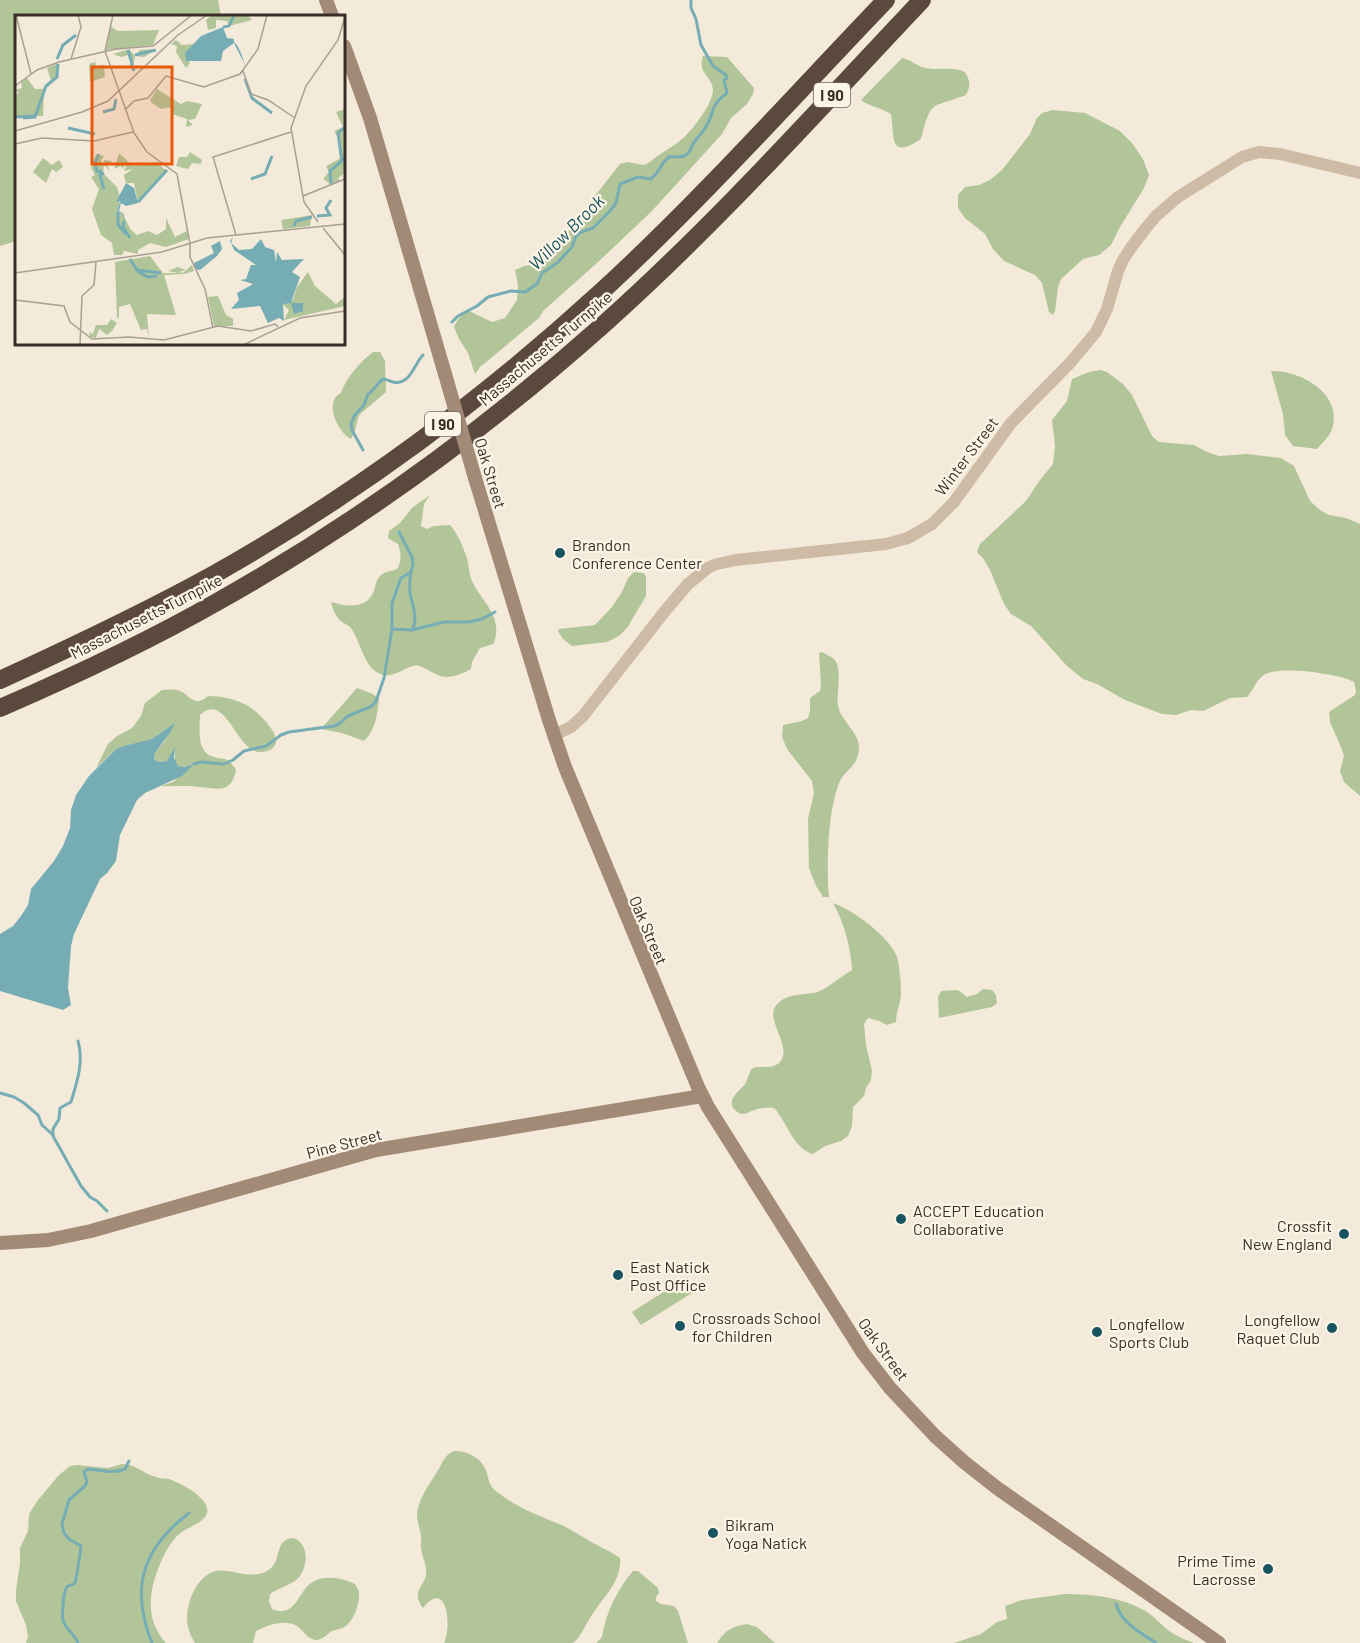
<svg xmlns="http://www.w3.org/2000/svg" width="1360" height="1643" viewBox="0 0 1360 1643" font-family="Barlow,sans-serif">
<rect width="100%" height="100%" fill="#f4eada"/>
<g fill="#b2c599">
<path d="M0,0H218L221,16H16V241L0,246Z"/>
<path d="M703,56L727,57L754,88L753,94L747,104L731,118L722,134L652,211L597,263L543,311L539,318L485,363L480,367L475,374L468,353L459,339L454,327C457,320 461,314 469,311L492,322L505,318L517,300L518,285L515,270L524,266L536,264L553,253L562,237L584,217L590,208L594,197L620,164L627,162L644,165L650,162C659,154 671,148 681,140C691,132 713,104 713,90C712,75 697,74 703,56Z"/>
<path d="M902,58C910,59 917,66 925,68C939,71 950,66 965,72C970,80 971,86 966,95C930,109 932,98 921,139C888,161 895,136 891,114C882,108 868,106 861,100Z"/>
<path d="M1053,110L1085,113L1120,131L1132,143L1143,159L1149,175L1144,188L1120,227L1111,245L1099,255L1083,259L1061,279L1058,287L1055,311L1053,315L1049,312L1042,283L1035,275L1004,261L993,249L985,234L965,218L958,208V195L965,187L979,185L990,180L1002,170L1030,134L1037,118L1042,113Z"/>
<path d="M373,352H380L385,361L386,392L359,415L354,434L351,439C338,433 323,401 341,393C346,378 360,362 373,352Z"/>
<path d="M1100,370L1107,372L1123,384L1132,395L1152,436L1159,442L1194,445L1207,452L1219,456L1247,454L1281,458L1294,466L1310,501L1320,510L1329,515L1346,518L1360,524V796L1344,782L1340,771L1344,756L1340,745L1330,722L1329,712L1355,695L1356,691L1354,682C1340,674 1279,665 1264,675C1256,680 1254,689 1247,697L1230,698L1203,711L1191,710L1176,715L1162,714L1125,700L1097,684L1083,679L1067,666L1031,626L1011,614L1004,604L990,570L983,558L977,552L980,544L1026,501L1040,480L1053,464L1055,446L1052,420L1067,401L1072,379L1089,372Z"/>
<path d="M1271,371C1299,370 1341,392 1333,426C1331,435 1323,442 1317,449L1293,446L1285,435L1283,414Z"/>
<path d="M430,495L424,504L421,526L427,529L434,526L450,525C458,534 463,547 467,558C469,566 469,574 472,581C478,595 491,606 495,621C497,629 497,637 493,644L480,648L472,662L471,669C462,674 450,679 440,676C433,673 426,668 419,666C409,663 399,677 384,675C364,672 361,640 350,627C348,625 345,624 342,622C336,617 333,610 331,602C345,606 365,610 373,593C376,588 375,581 380,576C383,572 392,571 397,569C402,560 401,554 398,544L388,538L389,531L400,523L412,508Z"/>
<path d="M634,572L643,573L646,576V596L627,628L619,636L607,642L572,646L563,639L558,631L559,629L595,625L612,607L622,592L628,578Z"/>
<path d="M822,652C825,654 831,656 834,659C843,669 836,693 838,705C840,721 861,733 859,750C857,767 846,769 840,781C828,807 826,868 829,897H823L816,886L809,868L808,819L814,793L812,781L787,749L782,737L783,725L802,721L808,718L810,710V698L820,691L821,684L819,653Z"/>
<path d="M357,688L373,694L379,699C377,715 376,729 364,741L342,733L321,729Z"/>
<path d="M162,690C166,690 172,689 177,690C189,692 193,710 208,696C221,696 236,699 248,706C258,712 292,743 267,751C236,762 229,689 200,715C200,727 196,750 211,756C225,761 227,755 236,770C231,795 217,788 199,787C187,785 174,787 161,786L173,782L193,764L184,767L178,766L175,762V749L167,761L158,762L154,759L155,753L165,741L174,724L152,739L116,749L96,768L108,744L117,736L132,728L141,716L145,703Z"/>
<path d="M833,903C852,909 890,937 897,957C900,968 901,983 901,994C901,1003 896,1012 896,1022L887,1025L879,1021L868,1018L864,1024L866,1045L872,1071L871,1080L866,1088L864,1096L853,1107L852,1126L848,1136L841,1141L825,1146L813,1154C793,1149 787,1121 774,1108C766,1107 759,1108 752,1111C748,1112 747,1114 743,1114C740,1114 737,1112 735,1110C725,1100 740,1091 745,1084C748,1080 749,1070 753,1068C758,1065 771,1070 779,1063C794,1049 766,1021 775,1007C785,992 803,996 817,992C829,988 841,976 852,970C851,948 844,922 833,903Z"/>
<path d="M983,989L992,990L996,995L997,1003L992,1007L939,1018L938,997L941,991L958,990L967,997L977,994Z"/>
<path d="M687,1277L695,1289L691,1291L692,1293L641,1325L632,1312Z"/>
<path d="M454,1451C465,1450 480,1457 485,1468C489,1477 488,1486 497,1492C518,1508 535,1514 559,1524C572,1529 583,1538 595,1544C604,1549 612,1552 620,1558C622,1580 605,1595 594,1612C586,1622 583,1635 573,1643H444C452,1626 447,1578 423,1608C409,1589 428,1586 426,1570C426,1562 421,1555 421,1547C420,1539 422,1545 421,1538C421,1530 417,1523 417,1515C418,1499 429,1485 437,1472C442,1464 444,1455 454,1451Z"/>
<path d="M122,1464C136,1464 143,1474 156,1477C160,1479 165,1478 169,1479C181,1483 211,1499 207,1513C204,1524 186,1527 178,1535C171,1542 165,1552 161,1562C149,1589 144,1619 166,1643H26L28,1636L26,1625L16,1601V1590L20,1563V1548L28,1531L29,1514L38,1500L59,1475L70,1466L77,1465L108,1468Z"/>
<path d="M294,1538C311,1545 308,1571 295,1581C287,1586 277,1589 270,1594L269,1601L272,1609C291,1617 296,1601 305,1589C317,1573 340,1577 355,1584C356,1586 359,1590 359,1592C360,1601 355,1617 349,1623C344,1629 338,1629 332,1631C327,1634 323,1640 316,1640C307,1639 304,1631 297,1626C285,1619 268,1625 256,1631L253,1643H195C187,1630 185,1618 189,1604C194,1586 206,1567 227,1571C241,1573 254,1578 267,1571C284,1562 272,1539 294,1538Z"/>
<path d="M633,1571H638L658,1588L659,1593L656,1597V1601L661,1604L674,1606L678,1611L688,1643H596L602,1637C606,1612 617,1590 633,1571Z"/>
<path d="M1065,1594C1093,1594 1122,1597 1147,1612C1156,1618 1163,1627 1172,1633C1179,1637 1186,1640 1194,1643H954L981,1634L997,1622L1007,1619L1005,1606L1022,1600Z"/>
<path d="M747,1624L757,1627L775,1643H717C725,1630 733,1626 747,1624Z"/>
</g>
<path fill="#76adb5" d="M175,723L170,733L155,753L154,759L158,762L167,761L175,747L174,758L178,766L184,767L194,764L182,776L145,793L137,800L120,835L116,861L107,873L100,879L74,934L71,946L68,988L71,1005L63,1010L0,991V934L13,926L21,916L28,905L31,889L54,861L63,846L70,828L71,810L76,795L89,776L116,749L124,746L152,739Z"/>
<g fill="none" stroke-linecap="round" stroke-linejoin="round">
<g stroke="#76adb5" stroke-width="3">
<path d="M452,322L458,316L477,306L488,297L511,291L525,292L537,284L542,273L557,263L572,247L575,238L579,233L593,228L610,211L616,203L620,184L638,177L651,179C661,171 659,165 669,157C674,156 679,158 684,156C691,153 691,146 695,141C700,135 706,129 709,121C715,106 713,104 727,93L724,80L727,78L726,75L713,66L701,45L696,19L691,8V0"/>
<path d="M363,450L352,430L351,424L354,416L364,405L368,394C375,390 377,383 383,379C387,379 389,381 393,382C410,386 414,364 423,355"/>
<path d="M411,572C410,579 409,586 410,593C412,604 418,617 413,628"/>
<path d="M392,629L412,630L444,622H469L482,619L495,612"/>
<path d="M194,764L201,762L224,764L233,760L244,751L266,746L281,735L289,732L334,726L339,724L348,716L372,706L376,701L384,678L392,629V603L401,578L411,572L413,565L412,557L399,532"/>
<path d="M78,1041C84,1062 77,1082 71,1102L60,1108L59,1119L53,1129V1136L81,1186L90,1197L97,1201L107,1211"/>
<path d="M0,1093L14,1097L24,1103L38,1115L42,1125L53,1135"/>
<path d="M1116,1604C1122,1624 1140,1632 1156,1643"/>
<path d="M78,1643C75,1634 65,1629 63,1620C62,1615 63,1591 67,1587C69,1585 73,1585 75,1583C76,1581 81,1549 81,1546L69,1539L64,1533L62,1524L69,1500L85,1486L87,1482L84,1472L88,1469C101,1470 113,1474 125,1469L129,1461"/>
<path d="M152,1643C130,1588 142,1549 189,1513"/>
</g>
<path stroke="#cebba5" stroke-width="12" d="M554,735L571,727L583,716L665,611L688,584L709,567L717,564L736,560L886,544L908,538L932,524L954,502L1011,423L1070,363L1096,332L1107,309L1118,271L1123,260L1130,249L1146,228L1156,216L1178,197L1242,157L1259,152L1280,154L1360,173"/>
<g stroke="#a28a76" stroke-width="14">
<path d="M326,0L332,16"/>
<path d="M344,46L370,118L445,374"/>
<path d="M475,478L549,720L565,767L698,1087L708,1107L863,1353L890,1388L935,1436L964,1462L997,1488L1219,1643"/>
<path d="M0,1243L48,1240L91,1231L376,1150L702,1096"/>
</g>
<g stroke="#5b493d" stroke-width="18">
<path d="M0,680C72,647 144,613 213,575C353,496 483,400 601,292C701,200 792,98 886,0"/>
<path d="M0,708C74,676 147,642 217,602C356,524 485,430 604,324C717,223 818,110 922,0"/>
</g>
<path stroke="#a28a76" stroke-width="14" d="M445,374L475,478"/>
</g>
<g fill="#18545f" stroke="#fbf4e7" stroke-width="2">
<circle cx="560" cy="553" r="6"/>
<circle cx="901" cy="1219" r="6"/>
<circle cx="1344" cy="1234" r="6"/>
<circle cx="618" cy="1275" r="6"/>
<circle cx="680" cy="1326" r="6"/>
<circle cx="1332" cy="1328" r="6"/>
<circle cx="1097" cy="1332" r="6"/>
<circle cx="713" cy="1533" r="6"/>
<circle cx="1268" cy="1569" r="6"/>
</g>
<g text-anchor="middle" dominant-baseline="central" stroke-width="4.5" stroke-linejoin="round" paint-order="stroke">
<g fill="#fbf4e7" stroke="#736961" stroke-width="1.5">
<rect x="814" y="83" width="36" height="24" rx="4.5"/>
<rect x="425" y="412" width="36" height="24" rx="4.5"/>
</g>
<g font-size="15" font-weight="bold" fill="#392e27">
<text x="832" y="95">I 90</text>
<text x="443" y="424">I 90</text>
</g>
<g font-size="16" fill="#392e27" stroke="#fbf4e7">
<text transform="translate(545 348) rotate(-40)">Massachusetts Turnpike</text>
<text transform="translate(966 456) rotate(-53)">Winter Street</text>
<text transform="translate(491 473) rotate(73)">Oak Street</text>
<text transform="translate(146 616) rotate(-27)">Massachusetts Turnpike</text>
<text transform="translate(649 930) rotate(67)">Oak Street</text>
<text transform="translate(344 1143) rotate(-15)">Pine Street</text>
<text transform="translate(884 1349) rotate(54)">Oak Street</text>
</g>
<g font-size="16" fill="#392e27" stroke="#fbf4e7" text-anchor="start">
<text x="572" y="544">Brandon<tspan x="572" dy="18">Conference Center</tspan></text>
<text x="913" y="1210">ACCEPT Education<tspan x="913" dy="18">Collaborative</tspan></text>
<text x="1332" y="1225" text-anchor="end">Crossfit<tspan x="1332" dy="18">New England</tspan></text>
<text x="630" y="1266">East Natick<tspan x="630" dy="18">Post Office</tspan></text>
<text x="692" y="1317">Crossroads School<tspan x="692" dy="18">for Children</tspan></text>
<text x="1320" y="1319" text-anchor="end">Longfellow<tspan x="1320" dy="18">Raquet Club</tspan></text>
<text x="1109" y="1323">Longfellow<tspan x="1109" dy="18">Sports Club</tspan></text>
<text x="725" y="1524">Bikram<tspan x="725" dy="18">Yoga Natick</tspan></text>
<text x="1256" y="1560" text-anchor="end">Prime Time<tspan x="1256" dy="18">Lacrosse</tspan></text>
</g>
<g font-size="18" font-style="italic" fill="#18545f" stroke="#fbf4e7">
<text transform="translate(566 232) rotate(-45)">Willow Brook</text>
</g>
</g>
<g transform="translate(15 15)">
<rect width="330" height="330" fill="#f4eada"/>
<path d="M197,0H233L237,5L214,11L212,6L201,5V13L193,15L191,5ZM95,11L103,16L144,15L138,30L91,35ZM161,25L167,30L180,29L170,38L175,48L171,53L161,37L162,31L156,29ZM114,34L120,41L125,35L141,34L129,42L120,41L118,52L114,51L117,46L114,40L106,42L98,39ZM79,39L81,51L89,50L90,62L75,67L74,49L80,47ZM43,48L41,64L29,75L28,101H0V80L4,78L0,75L7,73L6,67L12,63L20,74H28L36,66L32,53ZM142,74L166,89L172,86L187,89L180,104L173,105L178,110L171,112L172,104L157,99V92L146,94L137,88L135,85ZM330,94V158L323,163L325,166L315,169L308,164L314,157L311,151L326,143L325,126L319,116L328,112L321,97ZM175,137L187,145L186,149L177,148L173,154L161,151L164,142H172ZM104,138L118,151L141,147L152,156L123,188L119,168H111L109,160L118,154L109,156L112,148L107,154L106,151L99,154ZM81,139L89,141L86,146L88,150L89,145L98,146L92,149L95,156L89,150L88,158L102,172L105,182L102,196L107,198L116,215L122,220L133,216L142,220L151,214V203L160,222L172,216L174,224L151,232L135,228L123,235V239L109,236L107,240H99L97,228L86,220L77,194L84,174L76,162L80,160L76,153ZM28,143L37,150L44,145L48,152L41,157L37,154L31,168L18,157ZM297,200L295,211L268,214L266,205ZM135,241L148,258H163L153,256L163,252L171,255L164,257L168,258L177,250L179,256L169,259L149,260L161,300L132,299L134,325L132,314L126,315L115,289L104,292V302L102,304L100,247ZM293,257L300,271L321,289L330,282V291L269,305L274,295L266,288L278,285L282,272ZM203,281L211,300L218,304V311H199L193,282ZM96,304L102,308L97,316L92,320L84,314L81,323L75,322L74,317L78,319L81,310H92Z" fill="#b2c599"/>
<path d="M208,12L212,23L219,24V27L222,30L226,38L230,50L219,28L208,36L206,46H171L170,38L186,21ZM111,168L119,173L123,188L111,191L106,188L104,196L108,198L111,209L107,198L102,196L105,186L101,187ZM218,222L216,228L224,235L237,234L246,224L250,232L259,235L261,247L262,237L267,245L289,244L277,257L285,262L276,288H288V296L279,299L276,288L268,289L269,306L264,303L253,308L245,291L216,294L224,285L222,278L238,269L225,265L231,264L236,250H241L219,235L215,226ZM205,226L207,234L202,241L185,255L180,254L179,248L199,238L196,231Z" fill="#76adb5"/>
<path fill="none" stroke="#76adb5" stroke-width="3" d="M208,12L214,11L219,0M113,35L119,56M120,40L141,35M42,44L48,30L61,20M230,64L237,83L257,98M88,97L99,94L101,84M0,102L19,101M8,103L20,102L31,71L42,62L43,49M53,113L80,119M84,139L80,148L82,156L87,157M327,147L323,118L330,112M236,164L250,159L257,141M316,169L315,156L330,143M89,174L85,160L89,158M123,187L152,155M103,197V210L111,219M302,201L315,200L311,193L316,185M109,206L108,212L115,223M279,211L281,206L297,202M115,244L122,255L146,258M122,256L133,262L142,261"/>
<path fill="none" stroke="#a99f92" stroke-width="1.5" d="M1,0L16,59M90,36L98,0M90,36L119,118L132,137L162,159L175,229M56,44L66,12L63,0M228,56L236,79L253,85L280,103M0,71L22,55L44,47L101,34L138,31L177,0M110,95L119,86L133,83L151,61L189,72L225,59L243,34L252,0M0,116L67,97L93,86L163,20L192,0M0,129L27,123L79,126L118,117M288,181L330,164M303,207L289,187L276,113L291,71L323,25L330,2M308,213L330,240M221,220L198,142L276,117M175,229V242L190,274L198,313M0,258L147,237L192,223L330,209M0,285L49,291L55,307L77,324L114,322L149,325L203,311L236,316L260,309L263,312M65,330L67,281L79,270L81,247M228,330L285,303L330,296"/>
<path fill="#e8590c" fill-opacity="0.15" stroke="#e8590c" stroke-width="3" d="M77,52H157V149H77Z"/>
<rect width="330" height="330" fill="none" stroke="#392e27" stroke-width="3"/>
</g>
</svg>
